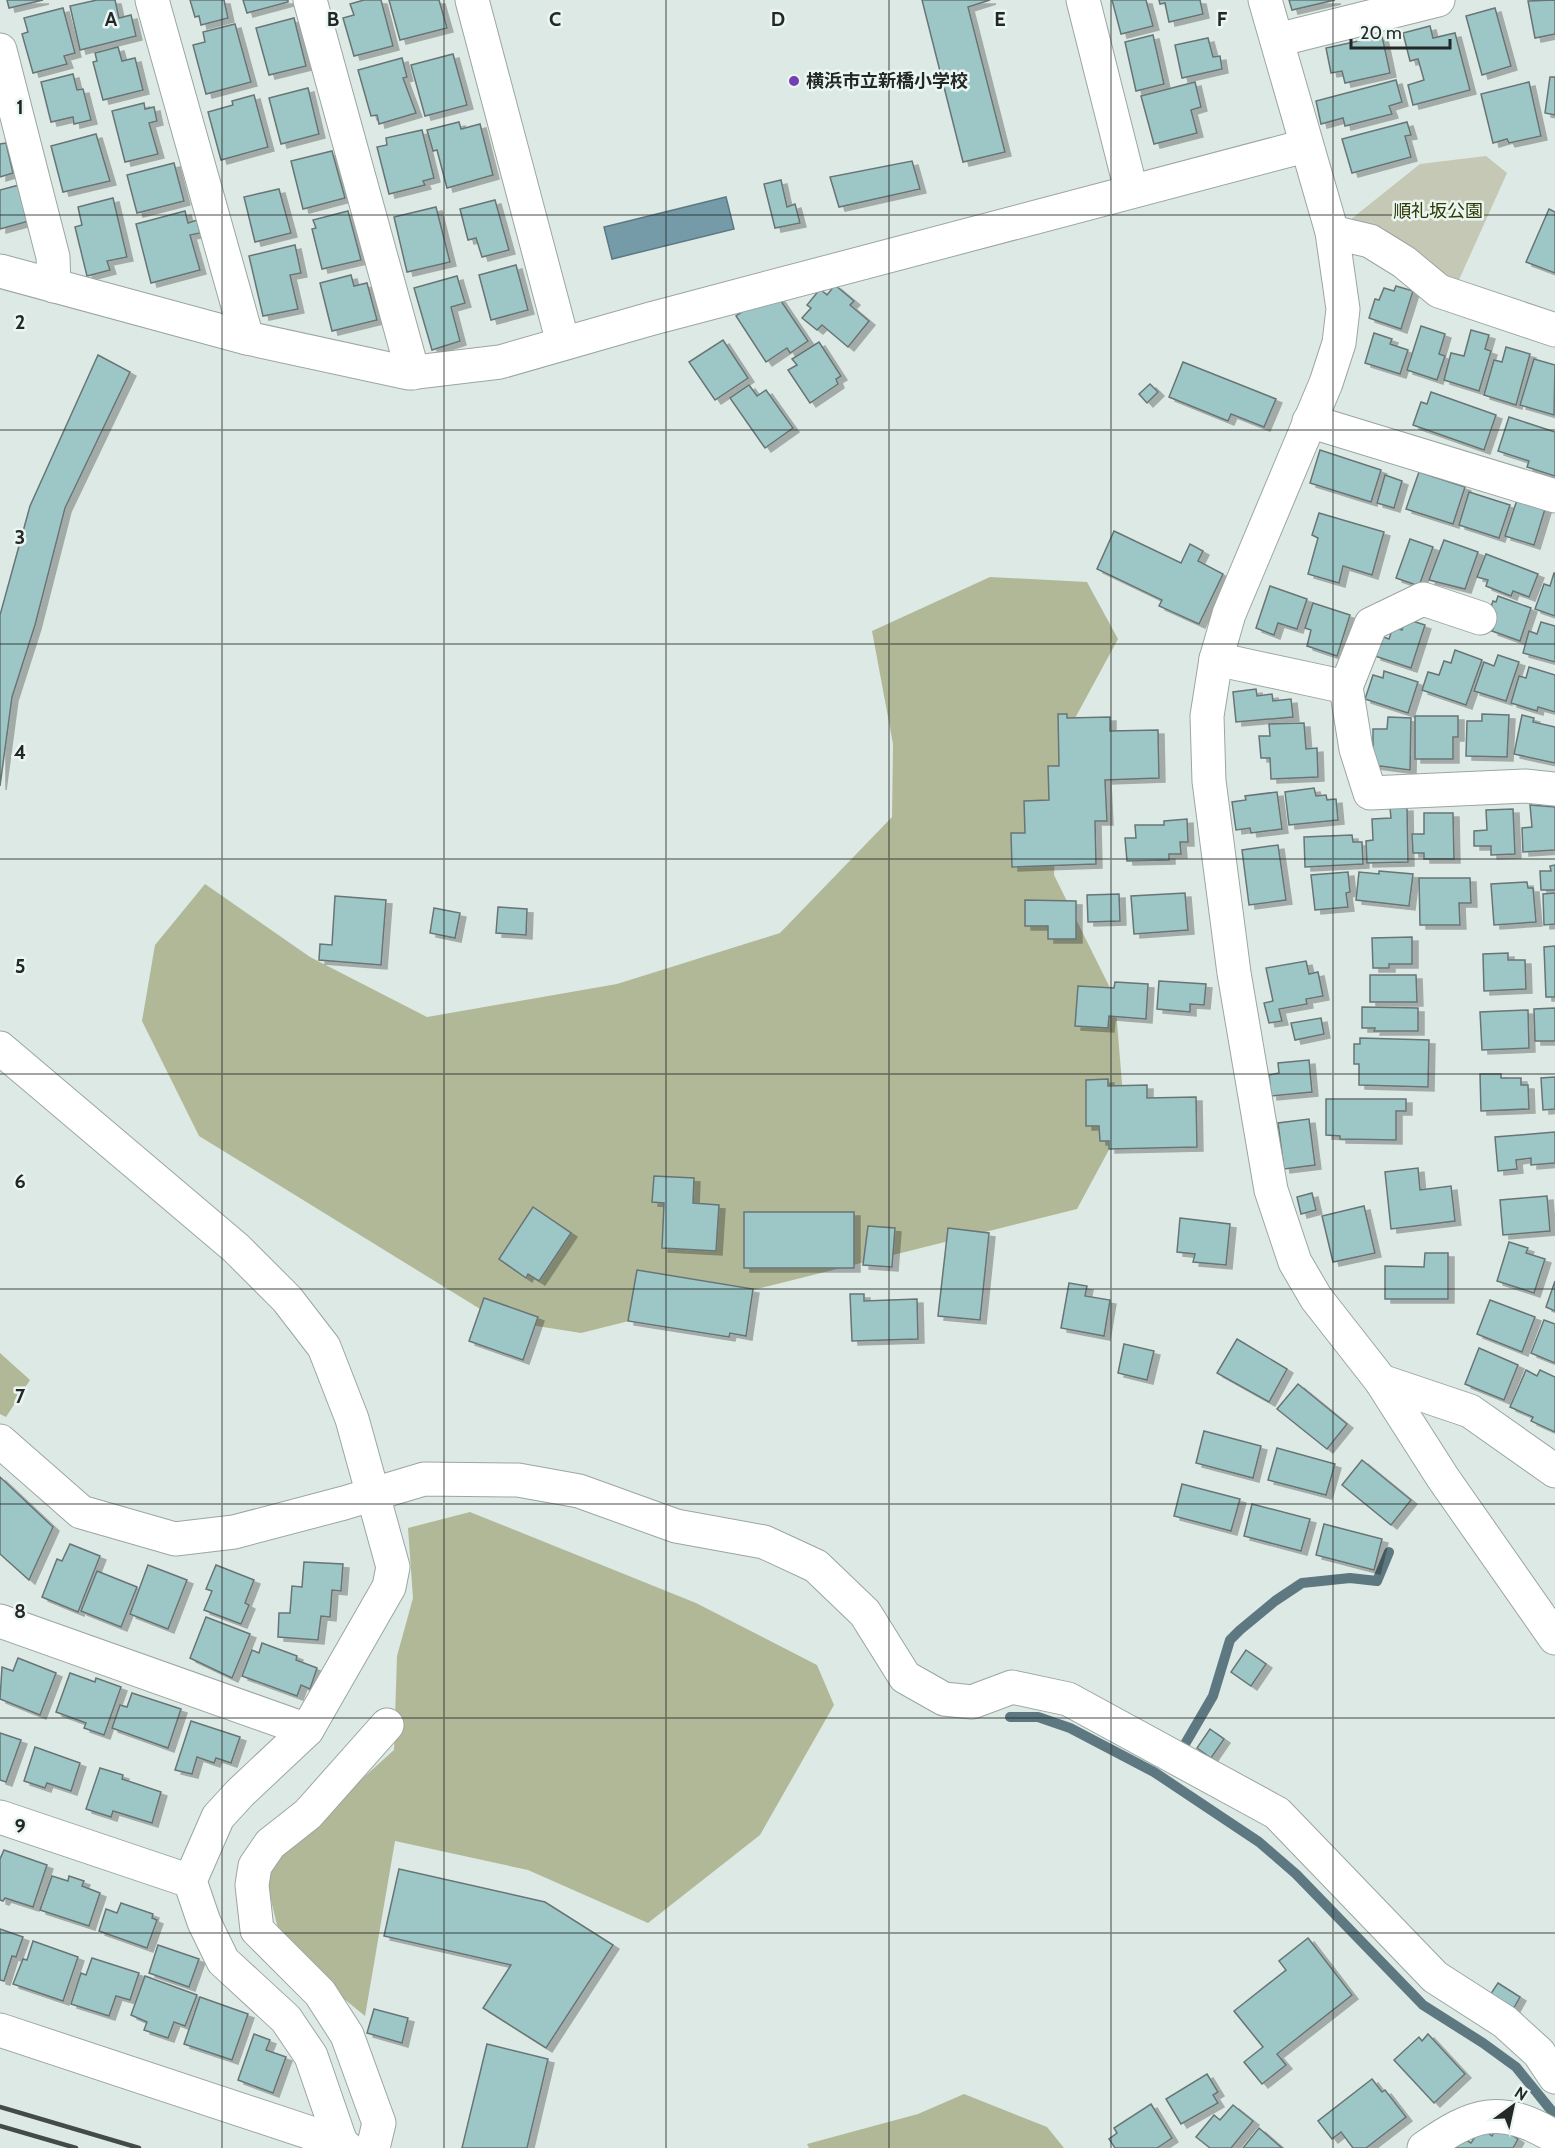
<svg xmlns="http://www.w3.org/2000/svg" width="1555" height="2148" viewBox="0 0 1555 2148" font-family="Cabin,'Noto Sans JP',sans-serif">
<defs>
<filter id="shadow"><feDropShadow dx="6" dy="4" stdDeviation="0" flood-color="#0004"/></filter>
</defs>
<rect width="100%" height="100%" fill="#dde9e4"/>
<path fill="#c4c8b4" d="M1486,156L1507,173L1458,282L1350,220L1420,164Z"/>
<g fill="#b1b898">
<path d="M990,577L1087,582L1118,639L1061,744L1054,875L1115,998L1125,1120L1077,1209L581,1333L498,1320L199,1136L142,1021L155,945L205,884L310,957L427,1017L617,984L780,933L892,817L893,744L872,631Z"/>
<path d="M0,1353L30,1380L6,1417L0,1414Z"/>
<path d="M470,1512L696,1603L817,1665L834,1705L760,1835L648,1923L528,1870L395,1841L365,2016L283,1949L263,1868L394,1750L397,1656L413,1598L408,1528Z"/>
<path d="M964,2094L1047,2127L1064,2148H809L807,2144L918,2114Z"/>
</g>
<path fill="#769ba8" stroke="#5d7881" stroke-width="1.5" d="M726,197L734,229L612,259L604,227Z"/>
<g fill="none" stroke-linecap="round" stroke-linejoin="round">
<g stroke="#5d7881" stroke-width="10">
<path d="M1010,1717H1038L1070,1728L1154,1772L1259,1842L1296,1874L1423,2005L1483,2043L1516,2067L1555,2115"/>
<path d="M1178,1756L1213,1696L1230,1640L1240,1630L1275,1601L1302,1583L1350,1578L1377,1581L1389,1552"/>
</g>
</g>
<g fill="#9dc7c7" stroke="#697575" stroke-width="1.5" filter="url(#shadow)">
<path d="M7,0H43L9,8Z"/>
<path d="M97,0H115L119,18L131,15L136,36L80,50L70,6Z"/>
<path d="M190,0H224L228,18L201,25L199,16L195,17Z"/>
<path d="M243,0H288V2L247,13Z"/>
<path d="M364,0H381L393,46L354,56L343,18L354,15L350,4Z"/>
<path d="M389,0H439L447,28L400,40Z"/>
<path d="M922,0H990L968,7L1005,152L963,162Z"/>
<path d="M1112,0H1146L1153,26L1121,34Z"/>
<path d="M1159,0H1200L1203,14L1169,22L1165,3L1160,4Z"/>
<path d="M1289,0H1335L1292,10Z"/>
<path d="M1555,0V34L1535,38L1528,1Z"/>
<path d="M63,8L75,53L64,56L67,64L33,73L22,34L28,32L24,18Z"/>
<path d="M1495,8L1511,66L1482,75L1466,16Z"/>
<path d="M294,18L306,66L269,75L256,28Z"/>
<path d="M235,24L251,82L206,94L193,45L205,42L203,32Z"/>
<path d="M1430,26L1433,38L1455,33L1470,90L1413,105L1408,85L1424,80L1418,59L1410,61L1403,33Z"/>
<path d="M1153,35L1164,84L1136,91L1125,42Z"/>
<path d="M1382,36L1390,73L1345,83L1342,71L1331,73L1326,48Z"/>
<path d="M1208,38L1213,57L1220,56L1222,69L1182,78L1175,45Z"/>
<path d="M118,47L122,61L135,58L143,90L103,100L93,62L97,61L95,53Z"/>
<path d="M453,54L467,105L425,116L411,65Z"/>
<path d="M402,58L407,77L403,78L416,113L379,124L377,115L371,116L358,70Z"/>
<path d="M73,74L77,90L83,89L91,120L74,124L73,117L51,122L41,82Z"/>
<path d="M1550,77H1555V115L1545,113Z"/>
<path d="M1396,80L1402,102L1389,106L1392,114L1345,126L1343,118L1321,124L1316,101Z"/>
<path d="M1195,82L1201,107L1191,110L1197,133L1154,144L1141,96Z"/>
<path d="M1529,82L1541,136L1509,143L1507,139L1493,143L1481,94Z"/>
<path d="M308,88L319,134L281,144L269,98Z"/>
<path d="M254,95L268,147L221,160L208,112L233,105L232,101Z"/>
<path d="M144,103L145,109L154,107L157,121L149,123L158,154L125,162L112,111Z"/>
<path d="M459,122L461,129L480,124L493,175L447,188L437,150L433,151L427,130Z"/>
<path d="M1407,122L1411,135L1405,136L1411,157L1352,173L1342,139Z"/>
<path d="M422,130L434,178L423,181L425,185L389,194L377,147L387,145L386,138Z"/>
<path d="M96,134L110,181L63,192L51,146Z"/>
<path d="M6,143L13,173L0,177V144Z"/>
<path d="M332,151L345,198L303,209L291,161Z"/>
<path d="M912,161L920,189L839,207L830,177Z"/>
<path d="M174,163L184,201L137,213L127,175Z"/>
<path d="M781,180L787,207L795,204L800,223L775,228L764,184Z"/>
<path d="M19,185L29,221L0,229V190Z"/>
<path d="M279,189L291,233L255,242L244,197Z"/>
<path d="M113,198L127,257L107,261L110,270L87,276L75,227L82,225L78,207Z"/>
<path d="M495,200L509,250L482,257L476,238L468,240L460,209Z"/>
<path d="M436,207L450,262L407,272L394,217Z"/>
<path d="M1549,209L1555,212V273L1526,262Z"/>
<path d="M185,211L188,223L197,220L200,233L190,235L200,270L151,283L136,224Z"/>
<path d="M348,211L361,260L322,269L312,229L316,228L313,220Z"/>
<path d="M295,245L301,273L290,275L298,309L263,316L249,256Z"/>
<path d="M516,265L528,310L491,320L479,275Z"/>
<path d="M351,275L354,286L367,283L377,320L332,331L320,283Z"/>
<path d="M457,276L465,303L451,307L460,341L432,350L414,288Z"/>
<path d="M835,285L854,301L850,305L869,321L848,347L822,325L817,330L802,318L811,308L807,305L820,289L827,295Z"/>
<path d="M1396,286L1413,291L1401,329L1369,318L1375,299L1379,300L1384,288L1394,291Z"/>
<path d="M765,296L779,298L808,341L790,353L787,348L766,362L736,316Z"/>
<path d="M1421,326L1445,334L1439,354L1445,356L1437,380L1407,370Z"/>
<path d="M1471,330L1489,335L1485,349L1491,351L1479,391L1444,380L1451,353L1464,356Z"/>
<path d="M1374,333L1392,339L1390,344L1408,350L1400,374L1365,363Z"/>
<path d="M723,340L748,378L715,400L689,362Z"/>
<path d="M819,342L841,376L836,379L838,384L810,403L788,370L797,365L792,359Z"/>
<path d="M1506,347L1530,354L1516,405L1484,395L1494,360L1502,362Z"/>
<path d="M98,355L130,372L65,508L35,625L12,697L0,786V615L30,506Z"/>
<path d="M1534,359L1555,365L1554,415L1520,405Z"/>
<path d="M1183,362L1276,399L1264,427L1231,414L1228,421L1169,397Z"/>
<path d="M1150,384L1158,392L1147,403L1139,394Z"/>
<path d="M749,385L757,396L766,390L793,428L765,448L730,398Z"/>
<path d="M1431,392L1496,415L1484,450L1413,425L1421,402L1427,404Z"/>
<path d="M1509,417L1555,432V476L1527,467L1529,461L1498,451Z"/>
<path d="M1320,450L1381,470L1371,502L1310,483Z"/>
<path d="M1419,472L1465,487L1453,524L1406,509Z"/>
<path d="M1385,475L1402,481L1394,508L1377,503Z"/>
<path d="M1469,492L1510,505L1499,538L1459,525Z"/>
<path d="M1517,500L1545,509L1534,545L1505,536Z"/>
<path d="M1319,513L1384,532L1372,575L1343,566L1339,583L1308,574L1318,538L1312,535Z"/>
<path d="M1114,531L1181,563L1190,544L1203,551L1198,561L1223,574L1199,624L1159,606L1162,600L1097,569Z"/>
<path d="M1410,539L1433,547L1419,586L1396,578Z"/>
<path d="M1444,540L1478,552L1465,589L1429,580Z"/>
<path d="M1486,554L1538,574L1529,597L1513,591L1511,596L1486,586L1488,580L1477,577Z"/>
<path d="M1554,573H1555V616L1535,609L1544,584L1550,586Z"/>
<path d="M1270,586L1307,599L1297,629L1278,623L1274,635L1256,628Z"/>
<path d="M1498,596L1531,608L1520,641L1492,631L1494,627L1485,624L1493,601L1496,602Z"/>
<path d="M1313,603L1350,615L1337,656L1307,646L1311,630L1305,628Z"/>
<path d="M1406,619L1425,625L1411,668L1375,656L1381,636L1389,639L1393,627L1402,630Z"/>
<path d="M1541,622L1555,626V662L1523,653L1529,631L1537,634Z"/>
<path d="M1455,650L1482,660L1466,705L1422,690L1428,672L1439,675L1444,661L1451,663Z"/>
<path d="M1498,655L1519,662L1506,701L1474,691L1484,662L1494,666Z"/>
<path d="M1529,667L1555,675V712L1538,707L1537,711L1511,703L1519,676L1526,678Z"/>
<path d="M1384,671L1418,682L1408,713L1365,699L1373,675L1383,678Z"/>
<path d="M1256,689L1257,696L1272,694L1273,701L1291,699L1293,717L1236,722L1233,692Z"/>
<path d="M1058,714H1067V718L1110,717V731L1158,730L1159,778L1105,780L1107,821H1095L1096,864L1012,867L1011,833H1025L1024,801L1049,800L1048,766H1059Z"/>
<path d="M1482,714L1509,715L1507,757L1466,756L1467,721H1482Z"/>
<path d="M1522,715L1534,718L1533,722L1555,727V763L1514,754Z"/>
<path d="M1415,716H1458V737H1453V759H1415Z"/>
<path d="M1388,717L1411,718L1410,770L1373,765V729H1387Z"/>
<path d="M1304,723L1306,749L1317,748L1318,777L1271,779L1270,758H1261L1259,736H1270L1269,724Z"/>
<path d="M1314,788L1316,796L1326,795L1327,800L1336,799L1338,820L1289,825L1285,792Z"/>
<path d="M1277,792L1282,829L1251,833L1250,828L1236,830L1232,802L1246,800L1245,796Z"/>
<path d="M1530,805L1555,807V850L1523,852L1522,828L1532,827Z"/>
<path d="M1407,807L1408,862L1367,863L1366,841L1373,840L1372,819L1391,818L1390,808Z"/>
<path d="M1513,809L1515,854L1491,855V846H1474V831L1487,830L1486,810Z"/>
<path d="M1424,813H1453L1454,859H1424V853H1413L1412,834H1424Z"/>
<path d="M1187,819L1188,842H1180L1181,854H1169V860L1127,861L1125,838H1136L1135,825H1164V821Z"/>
<path d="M1352,835L1353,842H1362L1363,864L1305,867L1304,837Z"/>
<path d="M1278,845L1286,900L1249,905L1242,850Z"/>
<path d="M1555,865V890H1541L1540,871H1551L1550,866Z"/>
<path d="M1379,871L1413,874L1409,906L1356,900L1359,872L1379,874Z"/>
<path d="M1348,872L1350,892L1346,893L1348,907L1315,910L1311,875Z"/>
<path d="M1419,878H1470L1471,903H1459L1460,925H1420Z"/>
<path d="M1527,882L1528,888H1533L1536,922L1494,925L1491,884Z"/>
<path d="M1185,893L1188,930L1134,934L1131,896Z"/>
<path d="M1555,893V924L1544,925L1543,894Z"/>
<path d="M1119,894L1120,921L1088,922L1087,895Z"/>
<path d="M335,896L386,900L381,965L319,960L320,944L332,945Z"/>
<path d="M1025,900L1076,901V939H1048V926H1025Z"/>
<path d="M498,907L527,909L526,935L496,933Z"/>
<path d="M434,908L460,913L455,938L430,933Z"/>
<path d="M1412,937V964H1389V968H1373L1372,938Z"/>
<path d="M1555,946V997H1546L1544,947Z"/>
<path d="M1508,953V960H1525L1526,989L1484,991L1483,954Z"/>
<path d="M1306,961L1309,974L1318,972L1323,996L1306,999L1307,1004L1279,1009L1282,1021L1269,1023L1264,1003L1273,1001L1266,968Z"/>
<path d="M1370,975H1416L1417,1002H1370Z"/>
<path d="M1159,981L1206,984L1204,1005L1190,1004V1012L1157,1009Z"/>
<path d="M1115,982L1148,984L1146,1019L1109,1016L1108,1028L1075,1026L1078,986L1114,988Z"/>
<path d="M1362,1007L1418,1008V1031H1374L1375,1028H1362Z"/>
<path d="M1555,1008V1041H1535L1534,1009Z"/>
<path d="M1528,1010L1529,1048L1482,1050L1480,1012Z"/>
<path d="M1321,1018L1324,1034L1295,1040L1291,1023Z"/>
<path d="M1360,1038L1429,1040L1428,1087L1359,1085V1064H1354V1044H1360Z"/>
<path d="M1309,1060L1312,1092L1271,1096L1269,1075L1279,1073L1278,1063Z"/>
<path d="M1480,1074H1501V1078H1521V1085H1528L1529,1109L1481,1111Z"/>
<path d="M1555,1077V1109L1543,1110L1541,1078Z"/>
<path d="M1108,1079V1086L1147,1085V1098L1196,1097L1197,1147L1109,1149V1141H1100L1099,1126H1086V1080Z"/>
<path d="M1326,1099H1406V1111H1396V1140L1340,1139V1136L1326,1135Z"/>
<path d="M1309,1119L1315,1165L1284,1169L1278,1123Z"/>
<path d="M1555,1132V1163L1531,1165V1158L1516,1160L1517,1169L1498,1171L1495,1137Z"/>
<path d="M1418,1168L1420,1190L1451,1186L1455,1221L1391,1229L1385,1172Z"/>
<path d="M654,1176L694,1178L693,1203L719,1205L716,1251L662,1248L664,1203L652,1202Z"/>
<path d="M1312,1193L1316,1210L1301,1214L1297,1197Z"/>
<path d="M1547,1196L1550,1231L1503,1235L1500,1200Z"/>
<path d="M1364,1206L1375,1253L1333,1262L1322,1216Z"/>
<path d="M533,1207L571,1233L539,1281L528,1274L526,1278L499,1259Z"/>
<rect x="744" y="1212" width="110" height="56"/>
<path d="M1180,1218L1230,1224L1226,1265L1193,1262L1195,1254L1177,1252Z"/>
<path d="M868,1226L895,1228L892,1267L863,1265Z"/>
<path d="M948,1228L989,1233L980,1320L938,1316Z"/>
<path d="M1509,1242L1528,1248L1526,1253L1545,1259L1534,1293L1497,1281Z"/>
<path d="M1425,1253H1448V1299H1385V1266L1424,1267Z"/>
<path d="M637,1270L753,1289L746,1336L730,1333L729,1337L628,1321Z"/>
<path d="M1555,1281V1311L1546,1307Z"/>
<path d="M1069,1283L1087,1286L1085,1296L1110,1300L1104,1336L1061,1328Z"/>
<path d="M850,1294H864V1301L917,1299L918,1339L852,1341Z"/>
<path d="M484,1298L538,1317L523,1360L469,1341Z"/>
<path d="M1490,1300L1535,1317L1522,1352L1477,1334Z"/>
<path d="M1544,1320L1555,1324V1363L1531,1353Z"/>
<path d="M1237,1339L1287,1369L1269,1402L1217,1373Z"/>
<path d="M1124,1344L1154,1351L1147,1380L1118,1373Z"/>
<path d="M1479,1348L1518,1365L1504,1400L1465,1384Z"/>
<path d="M1526,1370L1537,1376L1540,1370L1555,1377V1432L1531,1421L1533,1417L1510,1407Z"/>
<path d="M1298,1384L1347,1424L1327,1449L1277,1409Z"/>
<path d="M1204,1431L1261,1446L1253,1478L1196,1463Z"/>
<path d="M1277,1448L1335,1464L1326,1495L1268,1480Z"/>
<path d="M1362,1460L1411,1500L1391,1525L1342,1485Z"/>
<path d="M0,1477L53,1527L29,1580L0,1554Z"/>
<path d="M1182,1484L1240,1499L1231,1531L1174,1516Z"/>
<path d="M1252,1504L1310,1519L1301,1551L1244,1536Z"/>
<path d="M1324,1524L1382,1539L1374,1570L1316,1555Z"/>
<path d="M70,1544L100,1556L78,1612L42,1597L57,1559L62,1561Z"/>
<path d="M304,1562L343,1564L341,1591L332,1590L330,1617L321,1616L318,1640L278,1637L279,1613H290L292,1586L302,1587Z"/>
<path d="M148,1565L187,1580L168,1629L130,1614Z"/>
<path d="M216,1565L254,1580L245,1603L249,1605L241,1624L204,1610L212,1591L206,1589Z"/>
<path d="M97,1571L137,1587L121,1627L81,1611Z"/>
<path d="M206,1617L250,1634L232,1678L190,1658Z"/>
<path d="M262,1643L297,1656L296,1660L317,1668L310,1689L301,1685L297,1696L242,1676L252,1650L259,1653Z"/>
<path d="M1246,1650L1266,1664L1251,1686L1231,1672Z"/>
<path d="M18,1658L56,1673L40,1715L0,1699L2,1667L13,1671Z"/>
<path d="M70,1673L95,1682L96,1678L121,1687L104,1735L84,1728L86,1723L56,1712Z"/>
<path d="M132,1693L181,1709L168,1748L112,1728L120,1705L127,1707Z"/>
<path d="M191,1721L240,1737L231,1763L216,1758L214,1763L197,1757L192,1774L175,1770Z"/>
<path d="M1210,1729L1224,1739L1211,1758L1197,1748Z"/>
<path d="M0,1733L21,1740L6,1782L0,1780Z"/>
<path d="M35,1747L80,1763L71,1791L47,1783L45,1788L24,1781Z"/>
<path d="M100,1768L123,1775L122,1779L161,1792L152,1823L113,1811L111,1817L86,1809Z"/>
<path d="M4,1850L47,1865L33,1907L5,1898L3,1901L0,1900V1859Z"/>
<path d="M399,1869L545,1902L613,1945L546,2048L483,2008L511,1965L384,1936Z"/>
<path d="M52,1876L68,1881L69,1876L84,1881L82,1886L100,1893L89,1926L40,1910Z"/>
<path d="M121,1903L153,1914L152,1918L157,1920L147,1948L99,1931L106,1909L117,1913Z"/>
<path d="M0,1929L23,1937L16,1957L12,1956L4,1981L0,1980Z"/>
<path d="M1308,1938L1352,1995L1277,2054L1286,2065L1262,2084L1244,2062L1263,2047L1234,2011L1286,1970L1279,1961Z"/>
<path d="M33,1941L78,1957L63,2001L13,1984L23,1959L27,1960Z"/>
<path d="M158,1945L199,1959L189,1987L149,1973Z"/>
<path d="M92,1958L139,1973L130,2000L116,1996L109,2016L71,2004L81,1973L86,1975Z"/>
<path d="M145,1976L197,1995L185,2026L174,2022L168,2038L144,2030L147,2022L131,2015Z"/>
<path d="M1498,1983L1520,1997L1511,2013L1488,1998Z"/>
<path d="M200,1997L248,2014L232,2060L184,2044Z"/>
<path d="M374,2009L408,2018L402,2043L367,2033Z"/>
<path d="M254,2034L270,2040L266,2050L286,2057L273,2093L238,2080Z"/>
<path d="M1428,2034L1465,2074L1434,2103L1394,2060L1419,2037L1422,2041Z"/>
<path d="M487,2044L548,2059L527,2148H462Z"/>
<path d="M1207,2074L1218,2092L1213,2095L1218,2103L1181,2124L1166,2099Z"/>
<path d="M1372,2079L1382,2092L1385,2090L1406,2117L1366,2148H1353L1341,2132L1332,2139L1318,2121Z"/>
<path d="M1151,2104L1172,2138L1157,2148H1115L1109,2139L1117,2133L1114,2128Z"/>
<path d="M1233,2105L1253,2121L1231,2148H1210L1196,2137L1214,2115L1220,2120Z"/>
<path d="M1498,2126L1518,2139L1513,2148H1454L1461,2137L1471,2143L1481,2128L1492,2136Z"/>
<path d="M1259,2128L1282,2148H1243Z"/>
</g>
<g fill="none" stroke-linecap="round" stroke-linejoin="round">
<defs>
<g id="minor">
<path d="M152,0L247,338"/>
<path d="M310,0L413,373"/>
<path d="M472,0L563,343"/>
<path d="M1083,0L1131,190"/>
<path d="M1265,0L1332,232L1343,309L1339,343L1326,383L1229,614L1216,659L1207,716L1209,781L1234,973L1271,1190L1295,1262L1316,1298L1381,1381L1443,1478L1555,1638"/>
<path d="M1277,40L1438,0"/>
<path d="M0,50L53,257L54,286"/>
<path d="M1332,232L1370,241L1404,262L1439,291L1555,330"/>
<path d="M0,271L247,338L408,373L500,362L650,319L1305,146"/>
<path d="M1309,421L1555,496"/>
<path d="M1216,659L1346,687L1356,749L1370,793L1525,786L1555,789"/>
<path d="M1346,687L1371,624L1423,599L1480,618"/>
<path d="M0,1048L236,1248L287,1299L324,1347L352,1419L393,1567L389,1587L307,1730L240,1793L218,1817L190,1881L204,1922L223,1961L286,2019L311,2056L341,2143"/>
<path d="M1381,1381L1470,1411L1555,1471"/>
<path d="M0,1441L81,1512L175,1539L234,1532L344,1503L424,1479L518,1480L579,1491L676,1526L764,1542L816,1566L865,1613L905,1677L944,1699L972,1702L1012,1687L1068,1699L1277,1813L1435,1977L1505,2022L1539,2053L1555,2077"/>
<path d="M0,1621L307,1730"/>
<path d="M0,1817L190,1881"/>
<path d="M0,2030L341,2143L347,2148"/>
<path d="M373,2148L379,2123L347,2035L320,1993L257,1930L252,1885L255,1866L270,1844L308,1814L387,1725"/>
<path d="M1424,2148C1474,2113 1500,2104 1555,2137"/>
</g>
</defs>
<use href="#minor" stroke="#9ba6a2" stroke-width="35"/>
<use href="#minor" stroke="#fff" stroke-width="33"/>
<g stroke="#444a48" stroke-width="4.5">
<path d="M0,2107L139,2148"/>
<path d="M0,2126L76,2148"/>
</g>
</g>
<path fill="none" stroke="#232726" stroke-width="1.5" stroke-opacity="0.55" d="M222,0V2148M444,0V2148M666,0V2148M889,0V2148M1111,0V2148M1333,0V2148M0,215H1555M0,430H1555M0,644H1555M0,859H1555M0,1074H1555M0,1289H1555M0,1504H1555M0,1718H1555M0,1933H1555"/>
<circle fill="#753eb5" stroke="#eaf6f1" stroke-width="2" cx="794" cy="81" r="6"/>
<g text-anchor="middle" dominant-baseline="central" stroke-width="5" stroke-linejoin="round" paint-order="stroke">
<g font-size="18" font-weight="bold" fill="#232726" stroke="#eaf6f1" text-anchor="start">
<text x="806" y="81">横浜市立新橋小学校</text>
</g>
<g font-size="18" fill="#303700" stroke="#eaf6f1">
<text x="1438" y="211">順礼坂公園</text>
</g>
</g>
<g font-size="20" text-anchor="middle" font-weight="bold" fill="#232726" stroke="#eaf6f1" stroke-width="5" stroke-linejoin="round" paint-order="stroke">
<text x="111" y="26">A</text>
<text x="333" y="26">B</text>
<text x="555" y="26">C</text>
<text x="778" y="26">D</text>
<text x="1000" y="26">E</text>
<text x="1222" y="26">F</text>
<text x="20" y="114">1</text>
<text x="20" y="329">2</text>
<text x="20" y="544">3</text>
<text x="20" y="759">4</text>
<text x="20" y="973">5</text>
<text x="20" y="1188">6</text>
<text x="20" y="1403">7</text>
<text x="20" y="1618">8</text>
<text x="20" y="1833">9</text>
</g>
<g transform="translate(1513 2106) rotate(33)" stroke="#eaf6f1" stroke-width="4.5" paint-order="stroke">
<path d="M0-4.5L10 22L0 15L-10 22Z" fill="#232726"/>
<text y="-9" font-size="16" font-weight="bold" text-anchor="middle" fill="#232726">N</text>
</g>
<path d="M1351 39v9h99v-9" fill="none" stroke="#232726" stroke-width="3"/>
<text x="1360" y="39" font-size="18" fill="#232726" stroke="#eaf6f1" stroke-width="4.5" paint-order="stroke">20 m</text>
</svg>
